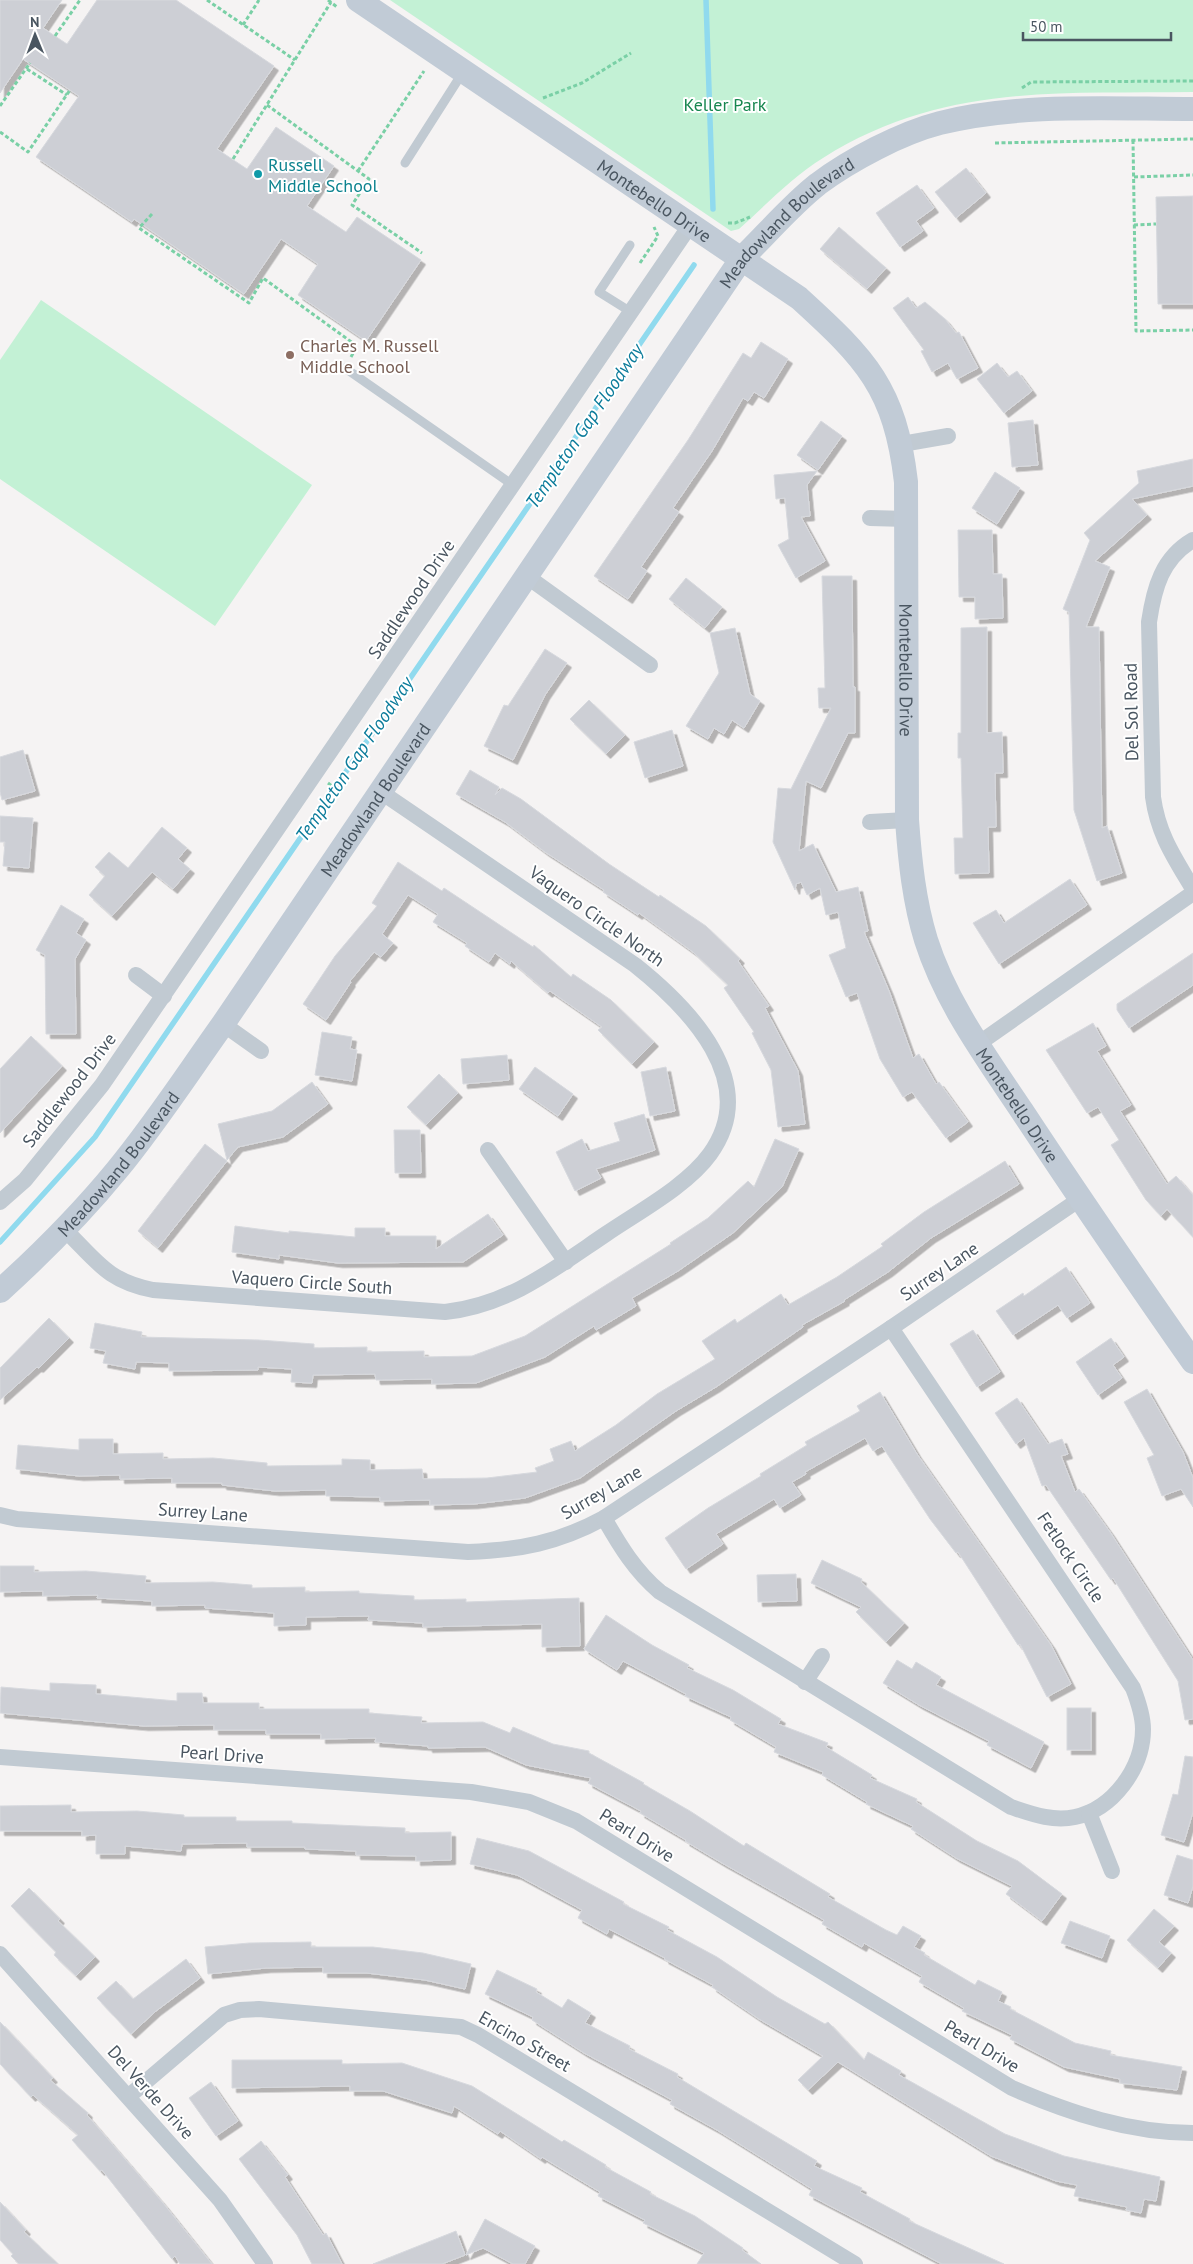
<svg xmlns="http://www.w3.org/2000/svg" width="1193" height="2264" viewBox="0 0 1193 2264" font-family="'PT Sans',sans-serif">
<defs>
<filter id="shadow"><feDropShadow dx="4.5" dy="4.5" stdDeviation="0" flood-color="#0004"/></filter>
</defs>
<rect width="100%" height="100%" fill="#f5f3f3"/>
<g fill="#c3f1d5">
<path d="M390,0H1193V92C1059,94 942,83 823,158C792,177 766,205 739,229L731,231Z"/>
<path d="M41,300L312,485L215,626L0,479V360Z"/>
</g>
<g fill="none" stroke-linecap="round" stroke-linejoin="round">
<g stroke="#90daee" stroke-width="5.5">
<path d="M706,0L713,209"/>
<path d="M0,1242L95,1137L694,265"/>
</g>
</g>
<g fill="#cdcfd5" stroke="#d7d9de" filter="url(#shadow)">
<path d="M0,0H62L43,28L67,44L97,0H176L274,66L217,149L247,169L276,127L334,166L307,206L346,232L357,217L421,260L366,341L298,295L318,264L281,239L244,294L134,219L132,222L36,157L79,96L23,59L0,93Z"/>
<path d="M966,168L986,193L956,218L935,192Z"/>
<path d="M917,185L934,208L916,221L923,231L900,247L876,213Z"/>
<path d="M1193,196V304H1158L1156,197Z"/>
<path d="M839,227L886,268L867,289L820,249Z"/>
<path d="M908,297L916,308L925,302L945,319L956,333L959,332L978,368L957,379L948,363L932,372L921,351L924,350L893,308Z"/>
<path d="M761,342L788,359L764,398L754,392L748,401L743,398L712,451L673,508L679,512L641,567L647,571L628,599L594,576L688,440L743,353L751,358Z"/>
<path d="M997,363L1008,377L1017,371L1032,391L1004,413L977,379Z"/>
<path d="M1033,420L1038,465L1012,467L1008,423Z"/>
<path d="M821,421L842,436L818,470L797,455Z"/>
<path d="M1193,459V486L1132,499L1147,515L1095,561L1110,567L1086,627H1099L1102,828L1107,826L1122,873L1097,881L1074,810L1069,612L1063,609L1090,540L1084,533L1139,483L1137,471Z"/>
<path d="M817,471L807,485L810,516L801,517L825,561L796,578L778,545L789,539L785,498L776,499L774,475Z"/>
<path d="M995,472L1020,488L997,524L972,508Z"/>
<path d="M958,530H992L993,574H1002L1003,618L975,619V597H959Z"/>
<path d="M822,576H852L853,687H855V733H848L821,788L806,781L799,851L813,844L836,892L858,887L868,931L864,932L889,991L913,1058L919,1054L936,1084L939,1082L968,1122L946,1138L912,1092L903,1097L880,1059L857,993L846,997L829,955L846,948L838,912L826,915L820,888L807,895L801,882L796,884L795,890L773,842L778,788L791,789L831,708H819L818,688H825Z"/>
<path d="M686,578L722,607L705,628L669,599Z"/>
<path d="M987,627V733L1002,732L1003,773H995L996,827H988L989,873L955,874L954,838H963L961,758H958V733H961V628Z"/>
<path d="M735,628L750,694L760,701L744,728L732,720L724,734L714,728L708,739L686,726L719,673L710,633Z"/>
<path d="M545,649L567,663L545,695L513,760L484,746L504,705L508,706Z"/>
<path d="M589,700L625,735L606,754L570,719Z"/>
<path d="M672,730L683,766L645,778L634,742Z"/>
<path d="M23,750L35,791L2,800L0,792V757Z"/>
<path d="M470,770L499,787L495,795L502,788L521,799L609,864L659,897L660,895L706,926L740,959L738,961L769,1006L765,1008L798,1071L805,1124L778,1127L771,1070L752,1033L754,1032L724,988L728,985L693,952L639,913L638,915L603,892L604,890L545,852L505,822L456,794Z"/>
<path d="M0,816L33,818L29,868L3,866L5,842H0Z"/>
<path d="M162,827L187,848L178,859L190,869L173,889L152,872L112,916L89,895L105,876L95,867L109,852L128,868Z"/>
<path d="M398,862L442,891L444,888L533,947L534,945L571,977L573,974L611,1000L654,1042L632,1064L598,1030L602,1027L550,991L548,993L511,961L510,964L495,953L489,962L465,946L467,943L433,922L438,914L408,895L382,934L393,943L381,957L374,952L350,981L351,982L326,1020L303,1004L335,956L377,906L372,903Z"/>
<path d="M1070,879L1087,905L999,964L973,923L996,910L1004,923Z"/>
<path d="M61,905L84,919L76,933L86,940L75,959L76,1034H46L45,955L36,950Z"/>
<path d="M1193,953V985L1129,1028L1117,1010V1004Z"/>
<path d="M1093,1023L1106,1046L1097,1051L1131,1105L1120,1111L1167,1184L1176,1176L1193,1195V1237L1167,1209L1161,1216L1146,1200L1111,1145L1119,1140L1098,1107L1087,1113L1046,1050Z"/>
<path d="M322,1032L352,1037L350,1049L357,1050L352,1081L315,1075Z"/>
<path d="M31,1036L62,1066L0,1133V1069Z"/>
<path d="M507,1055L509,1080L463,1084L461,1059Z"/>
<path d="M535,1067L573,1094L558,1116L519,1089Z"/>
<path d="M666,1067L675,1111L650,1116L641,1072Z"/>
<path d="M439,1074L458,1093L426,1125L407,1107Z"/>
<path d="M312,1082L328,1104L283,1137L238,1147L227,1160L218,1124L272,1111Z"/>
<path d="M644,1114L655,1150L596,1169L601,1178L575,1191L556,1152L582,1139L588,1151L620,1141L614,1123Z"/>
<path d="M394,1130H420L421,1173H395Z"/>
<path d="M775,1139L799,1149L782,1187L733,1233L678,1271L632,1298L636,1306L596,1330L594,1326L545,1357L476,1383L432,1384V1379L376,1380L375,1374L313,1375L312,1383L291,1382L292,1369L258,1367V1370L169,1371V1363L136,1362L135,1369L103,1363L106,1351L90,1348L95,1323L142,1332L141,1337L259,1340L314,1344V1348L367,1347V1352L424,1351V1357L472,1356L525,1336L671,1244L670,1243L708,1218L748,1181L754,1187Z"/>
<path d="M205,1144L227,1161L158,1248L138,1231Z"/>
<path d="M1005,1161L1019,1184L931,1238L888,1272L844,1300L845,1301L802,1325L803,1327L716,1387L676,1411L580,1478L525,1498L474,1504L430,1505V1500L380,1501V1497L326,1496V1490L275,1491L222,1485V1483H172V1478L120,1479V1475L79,1476L16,1469L18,1445L79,1450V1439H113V1454L163,1453V1459L213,1458L267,1463V1466L342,1465V1459L370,1460V1470L422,1469L423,1479L487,1478L537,1472L535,1468L554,1461L550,1449L571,1441L575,1451L616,1425L657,1394L715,1359L702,1341L735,1319L737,1323L781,1294L788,1305L837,1277L883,1246L881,1244L924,1212Z"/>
<path d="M488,1214L503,1235L463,1262L338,1263L279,1255V1259L232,1252L235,1226L289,1233V1231L355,1237V1228H385V1236H436V1249Z"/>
<path d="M1066,1267L1090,1303L1067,1318L1058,1305L1013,1335L996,1311L1023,1293L1024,1296Z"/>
<path d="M49,1318L69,1338L39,1368L37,1367L0,1400V1368Z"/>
<path d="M973,1330L1000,1372L977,1387L950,1344Z"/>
<path d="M1111,1338L1124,1357L1113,1365L1122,1378L1098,1395L1076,1362Z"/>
<path d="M1147,1389L1183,1452L1193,1478V1507L1181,1489L1162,1496L1147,1458L1154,1455L1124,1402Z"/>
<path d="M880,1392L917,1454L1051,1645L1071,1684L1047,1697L1020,1644L1018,1645L958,1552L956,1553L930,1519L882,1446L873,1451L865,1438L805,1472L806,1474L792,1482L801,1495L780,1508L774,1499L716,1534L723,1544L686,1569L665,1538L708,1508L761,1476L760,1474L807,1445L805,1442L860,1411L857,1406Z"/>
<path d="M1017,1398L1048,1444L1062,1439L1068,1454L1061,1456L1075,1492L1079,1489L1110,1532L1193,1660V1719L1185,1720L1178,1681L1113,1578L1111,1580L1046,1485L1042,1486L1024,1438L1016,1444L995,1413Z"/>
<path d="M822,1560L862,1579L861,1582L904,1623L886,1642L856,1612L861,1607L811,1583Z"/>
<path d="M0,1566H34V1572L86,1571L146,1576L145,1583L213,1582L252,1585V1588L305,1587V1592L359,1591V1593L414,1596V1600L466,1599V1602L579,1598L580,1646L542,1647V1624L423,1627V1623L368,1620L369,1616L306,1617V1625L274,1626V1613L205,1608V1605L152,1606V1601L97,1598L98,1595L43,1596V1591L0,1592Z"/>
<path d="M796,1574L797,1601L758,1602L757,1575Z"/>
<path d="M606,1615L652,1645L689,1665L687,1668L733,1690L781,1719L778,1724L828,1743L826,1747L872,1775L870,1778L917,1799L916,1802L977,1841L1018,1861L1062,1894L1042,1921L1006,1894L1012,1886L956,1858L911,1829L913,1826L866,1804L867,1802L822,1775L823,1772L774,1752L776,1747L730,1720L731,1717L685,1696L686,1694L623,1661L617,1670L584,1649Z"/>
<path d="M897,1660L912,1669L916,1662L941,1677L936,1685L1044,1742L1031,1768L987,1745L989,1741L919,1705L883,1683Z"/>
<path d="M50,1683L96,1685V1694L177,1701V1693H202L203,1703H259V1709H369V1713L422,1717L421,1723L483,1722L510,1733L513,1727L553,1744L589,1751V1753L644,1783L643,1784L690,1811L744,1846L746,1843L830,1894L828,1897L886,1930L897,1935L903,1926L921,1936L914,1947L925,1953L924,1955L975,1985L978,1980L1002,1992L998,2001L1011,2007L1010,2009L1075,2043L1111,2051L1110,2055L1182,2067L1177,2090L1120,2083V2079L1064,2067L1010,2039L1012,2035L962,2011L964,2008L919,1982L922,1976L864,1943L862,1947L822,1924L824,1920L722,1863L685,1841L686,1840L640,1813L641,1811L588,1783L591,1778L526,1765L485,1747L428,1748V1746L375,1742L376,1738L321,1739V1734H266V1730H214V1725L144,1726L0,1713L1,1687L50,1691Z"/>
<rect x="1067" y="1708" width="24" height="42"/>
<path d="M1185,1756L1193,1757V1812L1184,1842L1161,1835L1173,1794L1178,1795Z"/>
<path d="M71,1805V1812L137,1811L184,1815V1817H236V1821H292V1823L405,1828V1833L451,1832V1860L416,1861V1856L356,1855V1851L305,1849V1847H247V1843L182,1844L181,1851L125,1846V1854H96V1835L82,1836V1831H0V1806Z"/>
<path d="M477,1838L529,1851L624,1902L623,1904L669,1927L667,1930L717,1957L777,1997L825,2024L828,2022L864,2060L868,2052L901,2071L899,2075L1005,2134L1064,2156L1160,2177L1156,2201L1144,2199L1141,2213L1126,2210L1127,2207L1074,2196L1077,2185L1056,2181L991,2156L838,2062L808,2090L798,2080L823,2056L759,2019L712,1987L713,1985L664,1959L665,1958L609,1929L607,1934L578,1918L582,1910L517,1875L470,1864Z"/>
<path d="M1177,1855L1193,1860V1886L1188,1903L1164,1895Z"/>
<path d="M29,1888L60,1919L58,1921L95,1957L76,1976L54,1955L56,1952L11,1906Z"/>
<path d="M1154,1909L1174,1926L1159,1942L1171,1953L1158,1968L1127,1940Z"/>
<path d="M1070,1921L1110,1936L1102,1958L1061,1943Z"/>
<path d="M311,1942V1947H373L423,1953L471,1964L465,1989L425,1980L367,1973H323V1967L266,1968L208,1974L205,1947L249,1943Z"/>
<path d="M186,1959L200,1978L156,2011L131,2034L97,1998L116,1981L133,1999Z"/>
<path d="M497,1970L537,1989L536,1992L562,2008L568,1999L591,2013L585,2023L630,2046L629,2049L678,2074L677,2077L817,2161L814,2166L862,2188L860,2192L910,2219L909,2221L1004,2264H942L809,2195L812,2189L717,2130L670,2104L672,2100L584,2053L532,2020L533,2017L485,1994Z"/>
<path d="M0,2022L53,2078L50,2080L88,2113L87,2115L163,2203L212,2264H180L175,2256L172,2259L102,2170L100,2171L72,2140L78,2135L33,2095L31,2097L0,2064Z"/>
<path d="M232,2060H342V2064L402,2063L472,2086L562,2142L564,2140L606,2165L605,2167L651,2192L650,2194L695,2216L743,2248L742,2250L761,2264H697L704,2253L643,2223L645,2220L598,2196L600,2192L542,2157L541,2159L500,2131L498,2134L454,2106L452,2113L383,2091H350V2086L232,2088Z"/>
<path d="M211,2082L238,2121L216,2136L189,2098Z"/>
<path d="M261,2141L288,2175L285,2177L323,2235L326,2233L342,2264H312L297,2235L239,2159Z"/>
<path d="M0,2202L26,2230L24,2232L58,2264H19L11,2256L13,2254L0,2240Z"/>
<path d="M485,2219L535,2246L525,2264H513L483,2248L466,2255Z"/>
<path d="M456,2231L465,2255L442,2264H373Z"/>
</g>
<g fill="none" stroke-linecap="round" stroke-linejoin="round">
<g stroke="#7ad0a6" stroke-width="3" stroke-dasharray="4 2.5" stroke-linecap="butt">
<path d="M207,0L295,60"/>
<path d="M328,0L337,7"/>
<path d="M243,25L259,0"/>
<path d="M55,36L80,0"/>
<path d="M27,69L67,95"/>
<path d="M1022,88L1031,82L1193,81"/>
<path d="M543,98L582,83L631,53"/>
<path d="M267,105L369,179L352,205L422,253"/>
<path d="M0,106L30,63"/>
<path d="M0,132L28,152L70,90"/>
<path d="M1133,140L1136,331L1193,330"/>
<path d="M995,143L1193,139"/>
<path d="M233,159L331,2"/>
<path d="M358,171L424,71"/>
<path d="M1134,177L1193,175"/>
<path d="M152,214L139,228L249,303L263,278L357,346L351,357"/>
<path d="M728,223H735L750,217"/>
<path d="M1134,225L1156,224"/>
<path d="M640,263L658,236L654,227"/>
<path d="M328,783L341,793"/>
</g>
<g stroke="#c1cad2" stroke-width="9">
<path d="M405,163L463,72"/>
<path d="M630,245L599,292L631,312"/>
<path d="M345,368L513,485"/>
</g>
<g stroke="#c1cad2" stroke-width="16">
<path d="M902,444L948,436"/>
<path d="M870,518L907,519"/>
<path d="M1193,540C1162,558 1154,588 1149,622L1153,797C1158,834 1174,857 1193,889"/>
<path d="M525,575L650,665"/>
<path d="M870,822L907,820"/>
<path d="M136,975L164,996"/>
<path d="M223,1024L261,1051"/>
<path d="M978,1044L1193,893"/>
<path d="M488,1150L566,1262"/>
<path d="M0,1202L25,1180L102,1085L691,224"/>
<path d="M65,1230C97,1261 107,1281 153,1290L445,1312C509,1305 554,1269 606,1234C638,1212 687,1186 710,1154C762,1082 689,1008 635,965L381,792"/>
<path d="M0,1515L17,1519L468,1552C520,1550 558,1543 604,1518L891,1328L1080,1199"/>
<path d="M604,1518C620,1546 635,1571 660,1592L1011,1807C1032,1814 1053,1822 1075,1817C1113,1809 1143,1768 1143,1729C1143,1715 1138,1701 1133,1688L891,1328"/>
<path d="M805,1682L822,1656"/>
<path d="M0,1757L471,1792L529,1802L576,1821L1012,2088C1070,2113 1129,2133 1193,2133"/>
<path d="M1089,1813L1112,1871"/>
<path d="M0,1954L220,2200L265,2264"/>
<path d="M129,2096L224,2015L240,2010L259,2009L461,2027L478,2035L855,2264"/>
</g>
<g stroke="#c1cbd6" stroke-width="24">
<path id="s1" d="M358,0L799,298C866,359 895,388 906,482L907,820C910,861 914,901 926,940C946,1003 986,1057 1022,1111C1078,1196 1135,1279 1193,1362"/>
<path id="s2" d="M0,1291C42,1253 81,1214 117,1170C155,1124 188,1073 223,1024L742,258C767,234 790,206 818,184C850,160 901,133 940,123C1020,103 1111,109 1193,109"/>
</g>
</g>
<circle fill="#0f9aa8" stroke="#fff" stroke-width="2" cx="258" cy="174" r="5"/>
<circle fill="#8d6e63" stroke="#fff" stroke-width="2" cx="290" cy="355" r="5"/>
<g text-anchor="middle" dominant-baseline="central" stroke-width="4" stroke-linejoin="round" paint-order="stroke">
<g font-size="18" fill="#17864f" stroke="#fff">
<text x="725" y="104">Keller Park</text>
</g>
<g font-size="18" fill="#0d838f" stroke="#fff" text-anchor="start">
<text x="268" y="164">Russell<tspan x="268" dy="21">Middle School</tspan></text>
</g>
<g font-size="18" fill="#4a5661" stroke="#fff">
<text stroke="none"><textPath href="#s1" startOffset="358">Montebello Drive</textPath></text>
<text stroke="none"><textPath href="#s2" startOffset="1331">Meadowland Boulevard</textPath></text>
<text transform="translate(411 599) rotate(-56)">Saddlewood Drive</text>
<text stroke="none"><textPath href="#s1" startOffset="940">Montebello Drive</textPath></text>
<text transform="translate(1131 712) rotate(-91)">Del Sol Road</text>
<text stroke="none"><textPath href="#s2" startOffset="620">Meadowland Boulevard</textPath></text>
<text transform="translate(597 916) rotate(35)">Vaquero Circle North</text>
<text transform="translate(69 1090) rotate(-52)">Saddlewood Drive</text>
<text stroke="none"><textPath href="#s1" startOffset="1401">Montebello Drive</textPath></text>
<text stroke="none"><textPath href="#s2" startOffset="174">Meadowland Boulevard</textPath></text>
<text transform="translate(939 1271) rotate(-34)">Surrey Lane</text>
<text transform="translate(312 1282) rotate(4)">Vaquero Circle South</text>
<text transform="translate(601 1492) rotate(-30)">Surrey Lane</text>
<text transform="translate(203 1512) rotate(4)">Surrey Lane</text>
<text transform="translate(1071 1557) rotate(56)">Fetlock Circle</text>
<text transform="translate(222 1754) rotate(4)">Pearl Drive</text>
<text transform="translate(637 1835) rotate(32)">Pearl Drive</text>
<text transform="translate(525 2041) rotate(30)">Encino Street</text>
<text transform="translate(982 2046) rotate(31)">Pearl Drive</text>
<text transform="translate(151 2092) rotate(48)">Del Verde Drive</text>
</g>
<g font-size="18" fill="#785e54" stroke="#fff" text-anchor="start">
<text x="300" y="345">Charles M. Russell<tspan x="300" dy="21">Middle School</tspan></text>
</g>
<g font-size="19" font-style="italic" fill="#0c7c9b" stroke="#fff">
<text transform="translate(584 426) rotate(-56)">Templeton Gap Floodway</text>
<text transform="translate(354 759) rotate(-56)">Templeton Gap Floodway</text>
</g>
</g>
<g transform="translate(35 35) rotate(359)" stroke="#ffffff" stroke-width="4" paint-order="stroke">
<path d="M0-4L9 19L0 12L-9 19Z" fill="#4a5661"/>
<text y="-8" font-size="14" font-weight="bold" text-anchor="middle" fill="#4a5661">N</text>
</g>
<path d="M1023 32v8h148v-8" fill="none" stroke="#4a5661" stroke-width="2.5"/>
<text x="1030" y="32" font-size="15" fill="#4a5661" stroke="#ffffff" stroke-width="4" paint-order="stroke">50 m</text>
</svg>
